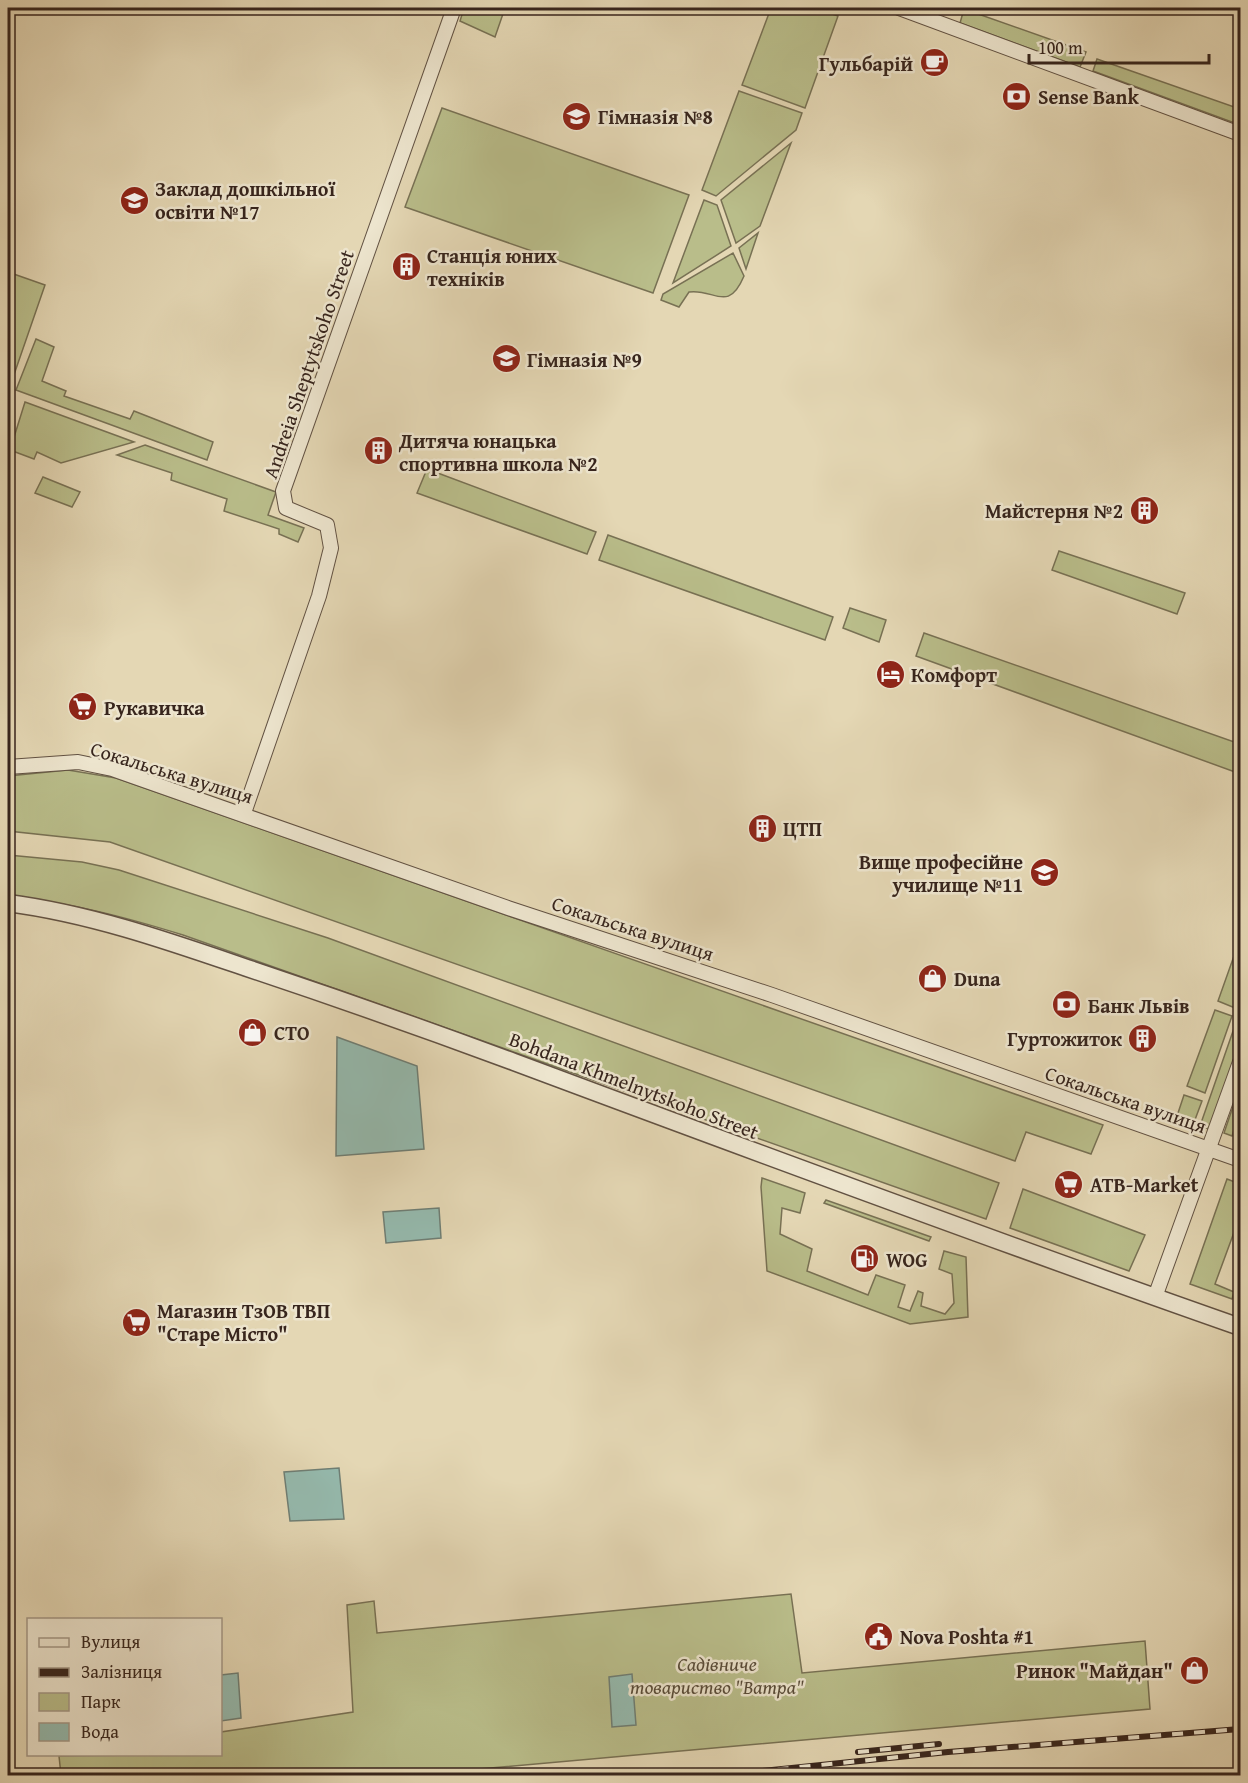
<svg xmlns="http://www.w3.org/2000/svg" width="1248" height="1783" viewBox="0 0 1248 1783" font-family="'Gentium Book Plus',serif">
<rect width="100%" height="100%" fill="#e4d7b4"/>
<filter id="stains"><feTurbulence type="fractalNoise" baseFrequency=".00333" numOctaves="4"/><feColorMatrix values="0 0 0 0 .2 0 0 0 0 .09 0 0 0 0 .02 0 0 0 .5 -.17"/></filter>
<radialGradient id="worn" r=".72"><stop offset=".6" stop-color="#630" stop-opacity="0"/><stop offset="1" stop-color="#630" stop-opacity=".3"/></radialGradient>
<g fill="#b9bd8a" stroke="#787154" stroke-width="1.5">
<path d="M464,8H505L495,37L460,21Z"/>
<path d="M771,8H815L838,16L805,108L742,85Z"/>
<path d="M964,9L1086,52L1080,67L960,23Z"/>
<path d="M1097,59L1240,109V125L1093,71Z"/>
<path d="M739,91L802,113L796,130L716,196L702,190Z"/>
<path d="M442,108L689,195L653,293L405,207Z"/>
<path d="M791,143L760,226L736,243L721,200Z"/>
<path d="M704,200L717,205L731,246L673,283Z"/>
<path d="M758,233L746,269L739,248Z"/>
<path d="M733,253L744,276C728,314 714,288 689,292L679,307L661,300L663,294Z"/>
<path d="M8,272L45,285L8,392Z"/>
<path d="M36,339L54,347L42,381L66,391L64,396L130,419L134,411L213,442L207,460L16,390Z"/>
<path d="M25,402L134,442L61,463L37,452L34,459L10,450Z"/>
<path d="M145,445L276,492L268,515L304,528L298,542L279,534V529L224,511L227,499L171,480L172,473L117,455Z"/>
<path d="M427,469L596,532L587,554L417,493Z"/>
<path d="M43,477L80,492L72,507L35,493Z"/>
<path d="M608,535L833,617L825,640L599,560Z"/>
<path d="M1059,551L1185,593L1177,614L1052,570Z"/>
<path d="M850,608L886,620L879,642L843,628Z"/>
<path d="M924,633L1240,744V755L1235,772L916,656Z"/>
<path d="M68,770L116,778L1103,1125L1091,1154L1026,1132L1015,1161L110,842L8,831V776Z"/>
<path d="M8,855L82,862L119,870L328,938L999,1183L986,1219L183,935C125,917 69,902 8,897Z"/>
<path d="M1240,939V993L1235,1008L1218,1001Z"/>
<path d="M1215,1010L1232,1016L1205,1093L1187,1086Z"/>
<path d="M1240,1011V1048L1212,1130L1200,1126Z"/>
<path d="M1239,1089L1240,1112L1232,1136L1224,1133Z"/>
<path d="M1184,1095L1202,1101L1193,1125L1176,1119Z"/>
<path d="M762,1178L805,1193L800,1213L782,1208L780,1234L812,1249L807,1271L868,1295L876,1275L905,1285L898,1307L910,1311L918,1291L923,1293L921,1306L945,1314L954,1303L952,1274L939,1269L944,1251L966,1257L968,1317L910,1324L767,1271L761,1187Z"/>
<path d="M1227,1179L1240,1184V1216L1215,1284L1234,1292L1232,1299L1190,1284Z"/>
<path d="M1023,1189L1145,1235L1129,1271L1010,1228Z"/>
<path d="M826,1200L931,1237L929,1241L824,1203Z"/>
<path d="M791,1594L802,1673L1145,1641L1150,1709L401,1776L61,1775L59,1756L220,1754L221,1732L353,1712L347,1605L374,1601L377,1633Z"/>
</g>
<g fill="#95baae" stroke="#6f7e74" stroke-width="1.5">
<path d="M337,1037L417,1066L424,1149L336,1156Z"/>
<path d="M439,1208L441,1238L386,1243L383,1212Z"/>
<path d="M339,1468L344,1519L290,1521L284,1472Z"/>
<path d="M238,1673L241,1718L221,1721V1675Z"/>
<path d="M632,1674L636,1725L612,1727L609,1677Z"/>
</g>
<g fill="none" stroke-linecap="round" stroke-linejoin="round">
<defs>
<g id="minor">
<path d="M899,8L1240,134"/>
<path d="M8,767L78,762L112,769L508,908L772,995L1240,1160"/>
<path d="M244,813L319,596L331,548L327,525L286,508L283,491L454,8"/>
<path d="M1155,1297L1240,1062"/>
</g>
<path id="tertiary" d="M8,903C91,914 168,941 247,968C337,998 425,1029 514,1062C755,1152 997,1242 1240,1327"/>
</defs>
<use href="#minor" stroke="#625243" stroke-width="16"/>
<use href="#tertiary" stroke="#625243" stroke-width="19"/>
<use href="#minor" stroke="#ede5ce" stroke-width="14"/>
<use href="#tertiary" stroke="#ede5ce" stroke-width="16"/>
<defs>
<g id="rail">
<path d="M858,1752L939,1744"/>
<path d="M712,1776L948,1752L1240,1729"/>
</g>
</defs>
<use href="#rail" stroke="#37251d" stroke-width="6"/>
<use href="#rail" stroke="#ede5ce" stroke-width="4" stroke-dasharray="11" stroke-linecap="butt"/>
</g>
<defs>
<symbol id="cafe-disc" viewBox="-11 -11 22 22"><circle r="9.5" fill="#8f2418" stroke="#ede5ce"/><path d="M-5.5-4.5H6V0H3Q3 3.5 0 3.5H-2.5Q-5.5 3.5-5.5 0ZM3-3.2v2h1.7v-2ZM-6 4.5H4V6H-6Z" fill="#fff"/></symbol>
<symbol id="bank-disc" viewBox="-11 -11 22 22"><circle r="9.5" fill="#8f2418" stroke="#ede5ce"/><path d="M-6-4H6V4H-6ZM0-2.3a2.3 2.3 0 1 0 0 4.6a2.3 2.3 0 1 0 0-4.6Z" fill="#fff"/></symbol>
<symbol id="school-disc" viewBox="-11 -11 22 22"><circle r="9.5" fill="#8f2418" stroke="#ede5ce"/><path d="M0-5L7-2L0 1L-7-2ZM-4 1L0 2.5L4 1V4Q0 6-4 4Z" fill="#fff"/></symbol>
<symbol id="building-disc" viewBox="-11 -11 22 22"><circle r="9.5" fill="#8f2418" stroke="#ede5ce"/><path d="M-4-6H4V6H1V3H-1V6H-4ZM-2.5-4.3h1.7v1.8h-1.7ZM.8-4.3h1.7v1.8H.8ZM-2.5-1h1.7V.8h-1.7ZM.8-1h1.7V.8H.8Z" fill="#fff"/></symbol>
<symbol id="hotel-disc" viewBox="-11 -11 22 22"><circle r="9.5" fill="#8f2418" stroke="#ede5ce"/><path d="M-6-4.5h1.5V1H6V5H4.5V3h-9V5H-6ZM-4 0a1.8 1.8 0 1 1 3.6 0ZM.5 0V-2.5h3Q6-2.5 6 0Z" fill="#fff"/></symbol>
<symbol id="supermarket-disc" viewBox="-11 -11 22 22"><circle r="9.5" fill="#8f2418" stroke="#ede5ce"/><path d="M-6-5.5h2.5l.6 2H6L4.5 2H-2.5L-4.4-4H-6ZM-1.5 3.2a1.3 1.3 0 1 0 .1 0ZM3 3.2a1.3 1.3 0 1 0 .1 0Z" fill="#fff"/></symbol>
<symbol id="university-disc" viewBox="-11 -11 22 22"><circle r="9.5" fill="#8f2418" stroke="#ede5ce"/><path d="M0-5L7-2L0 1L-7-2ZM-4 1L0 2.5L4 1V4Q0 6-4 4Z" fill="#fff"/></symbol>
<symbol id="shop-disc" viewBox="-11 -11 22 22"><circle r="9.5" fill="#8f2418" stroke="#ede5ce"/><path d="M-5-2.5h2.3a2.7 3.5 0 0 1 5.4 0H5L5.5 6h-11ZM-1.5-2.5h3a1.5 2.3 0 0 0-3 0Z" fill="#fff"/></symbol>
<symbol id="fuel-disc" viewBox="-11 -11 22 22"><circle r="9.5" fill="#8f2418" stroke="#ede5ce"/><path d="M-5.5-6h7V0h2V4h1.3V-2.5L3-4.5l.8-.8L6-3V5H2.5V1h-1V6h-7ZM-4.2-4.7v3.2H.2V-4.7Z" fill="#fff"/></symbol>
<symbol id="civic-disc" viewBox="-11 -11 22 22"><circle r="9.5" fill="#8f2418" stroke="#ede5ce"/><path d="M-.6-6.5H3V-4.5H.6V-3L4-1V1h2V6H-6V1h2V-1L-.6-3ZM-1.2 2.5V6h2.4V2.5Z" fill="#fff"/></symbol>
</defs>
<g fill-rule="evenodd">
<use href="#cafe-disc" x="918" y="46" width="33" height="33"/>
<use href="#bank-disc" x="1000" y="80" width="33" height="33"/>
<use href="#school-disc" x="560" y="100" width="33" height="33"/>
<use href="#school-disc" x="118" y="184" width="33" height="33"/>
<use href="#building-disc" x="390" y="250" width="33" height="33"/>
<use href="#school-disc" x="490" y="342" width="33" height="33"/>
<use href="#building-disc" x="362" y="434" width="33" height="33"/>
<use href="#building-disc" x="1128" y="494" width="33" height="33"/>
<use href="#hotel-disc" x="874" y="658" width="33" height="33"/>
<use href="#supermarket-disc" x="66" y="690" width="33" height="33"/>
<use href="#building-disc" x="746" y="812" width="33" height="33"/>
<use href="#university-disc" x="1028" y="856" width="33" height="33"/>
<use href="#shop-disc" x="916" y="962" width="33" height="33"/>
<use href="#bank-disc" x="1050" y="988" width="33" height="33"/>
<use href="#shop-disc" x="236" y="1016" width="33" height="33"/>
<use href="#building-disc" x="1126" y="1022" width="33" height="33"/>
<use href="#supermarket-disc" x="1052" y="1168" width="33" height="33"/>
<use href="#fuel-disc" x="848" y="1242" width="33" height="33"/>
<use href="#supermarket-disc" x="120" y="1306" width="33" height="33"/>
<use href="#civic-disc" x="862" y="1620" width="33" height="33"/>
<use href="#shop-disc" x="1178" y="1654" width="33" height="33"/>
</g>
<g text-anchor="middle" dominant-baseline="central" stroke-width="5" stroke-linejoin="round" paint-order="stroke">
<g font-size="20" font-weight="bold" fill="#37251d" stroke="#ede5ce" text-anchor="start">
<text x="913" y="63" text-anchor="end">Гульбарій</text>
<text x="1038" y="96">Sense Bank</text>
<text x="598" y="116">Гімназія №8</text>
<text x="155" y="188">Заклад дошкільної<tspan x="155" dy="23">освіти №17</tspan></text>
<text x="427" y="255">Станція юних<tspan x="427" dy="23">техніків</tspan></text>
<text x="527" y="359">Гімназія №9</text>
<text x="399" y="440">Дитяча юнацька<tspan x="399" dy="23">спортивна школа №2</tspan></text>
<text x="1123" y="510" text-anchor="end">Майстерня №2</text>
<text x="911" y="674">Комфорт</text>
<text x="104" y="707">Рукавичка</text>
<text x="783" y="828">ЦТП</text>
<text x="1023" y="861" text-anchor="end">Вище професійне<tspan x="1023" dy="23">училище №11</tspan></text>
<text x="954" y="978">Duna</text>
<text x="1088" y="1005">Банк Львів</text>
<text x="274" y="1032">СТО</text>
<text x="1122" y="1038" text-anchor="end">Гуртожиток</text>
<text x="1090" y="1184">ATB-Market</text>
<text x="886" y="1259">WOG</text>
<text x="157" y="1310">Магазин ТзОВ ТВП<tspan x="157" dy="23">"Старе Місто"</tspan></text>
<text x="900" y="1636">Nova Poshta #1</text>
<text x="1173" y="1670" text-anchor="end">Ринок "Майдан"</text>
</g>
<g font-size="20" fill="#37251d" stroke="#ede5ce">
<text transform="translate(308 364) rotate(-71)">Andreia Sheptytskoho Street</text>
<text transform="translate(172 772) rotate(17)">Сокальська вулиця</text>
<text transform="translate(633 928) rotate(18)">Сокальська вулиця</text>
<text transform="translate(634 1085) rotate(21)">Bohdana Khmelnytskoho Street</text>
<text transform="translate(1126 1099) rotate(19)">Сокальська вулиця</text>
</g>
<g font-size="20" font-style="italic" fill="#584b38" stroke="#ede5ce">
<text x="717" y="1663">Садівниче<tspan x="717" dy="23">товариство "Ватра"</tspan></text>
</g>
</g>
<rect width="1248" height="1783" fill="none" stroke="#e4d7b4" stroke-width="30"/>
<rect x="9" y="9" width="1230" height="1765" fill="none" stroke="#37251d" stroke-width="3"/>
<rect x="15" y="15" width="1218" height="1753" fill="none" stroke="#37251d" stroke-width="1.5"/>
<rect x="27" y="1618" width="195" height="138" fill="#ede5ce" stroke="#a49887" stroke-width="1.5"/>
<rect x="39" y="1638" width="30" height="9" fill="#ede5ce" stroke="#a49887" stroke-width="1.5"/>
<text x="81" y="1648" font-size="18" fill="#37251d">Вулиця</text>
<rect x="39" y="1668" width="30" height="9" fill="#37251d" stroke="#a49887" stroke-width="1.5"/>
<text x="81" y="1678" font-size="18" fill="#37251d">Залізниця</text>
<rect x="39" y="1693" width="30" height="18" fill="#b9bd8a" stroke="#a49887" stroke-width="1.5"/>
<text x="81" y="1708" font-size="18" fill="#37251d">Парк</text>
<rect x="39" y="1723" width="30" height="18" fill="#95baae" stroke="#a49887" stroke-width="1.5"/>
<text x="81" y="1738" font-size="18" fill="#37251d">Вода</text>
<path d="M1029 54v9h180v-9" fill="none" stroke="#37251d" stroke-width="3"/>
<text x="1038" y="54" font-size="18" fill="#37251d" stroke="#ede5ce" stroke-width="4.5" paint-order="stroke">100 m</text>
<rect width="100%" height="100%" filter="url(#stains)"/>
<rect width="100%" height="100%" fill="url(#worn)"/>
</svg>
